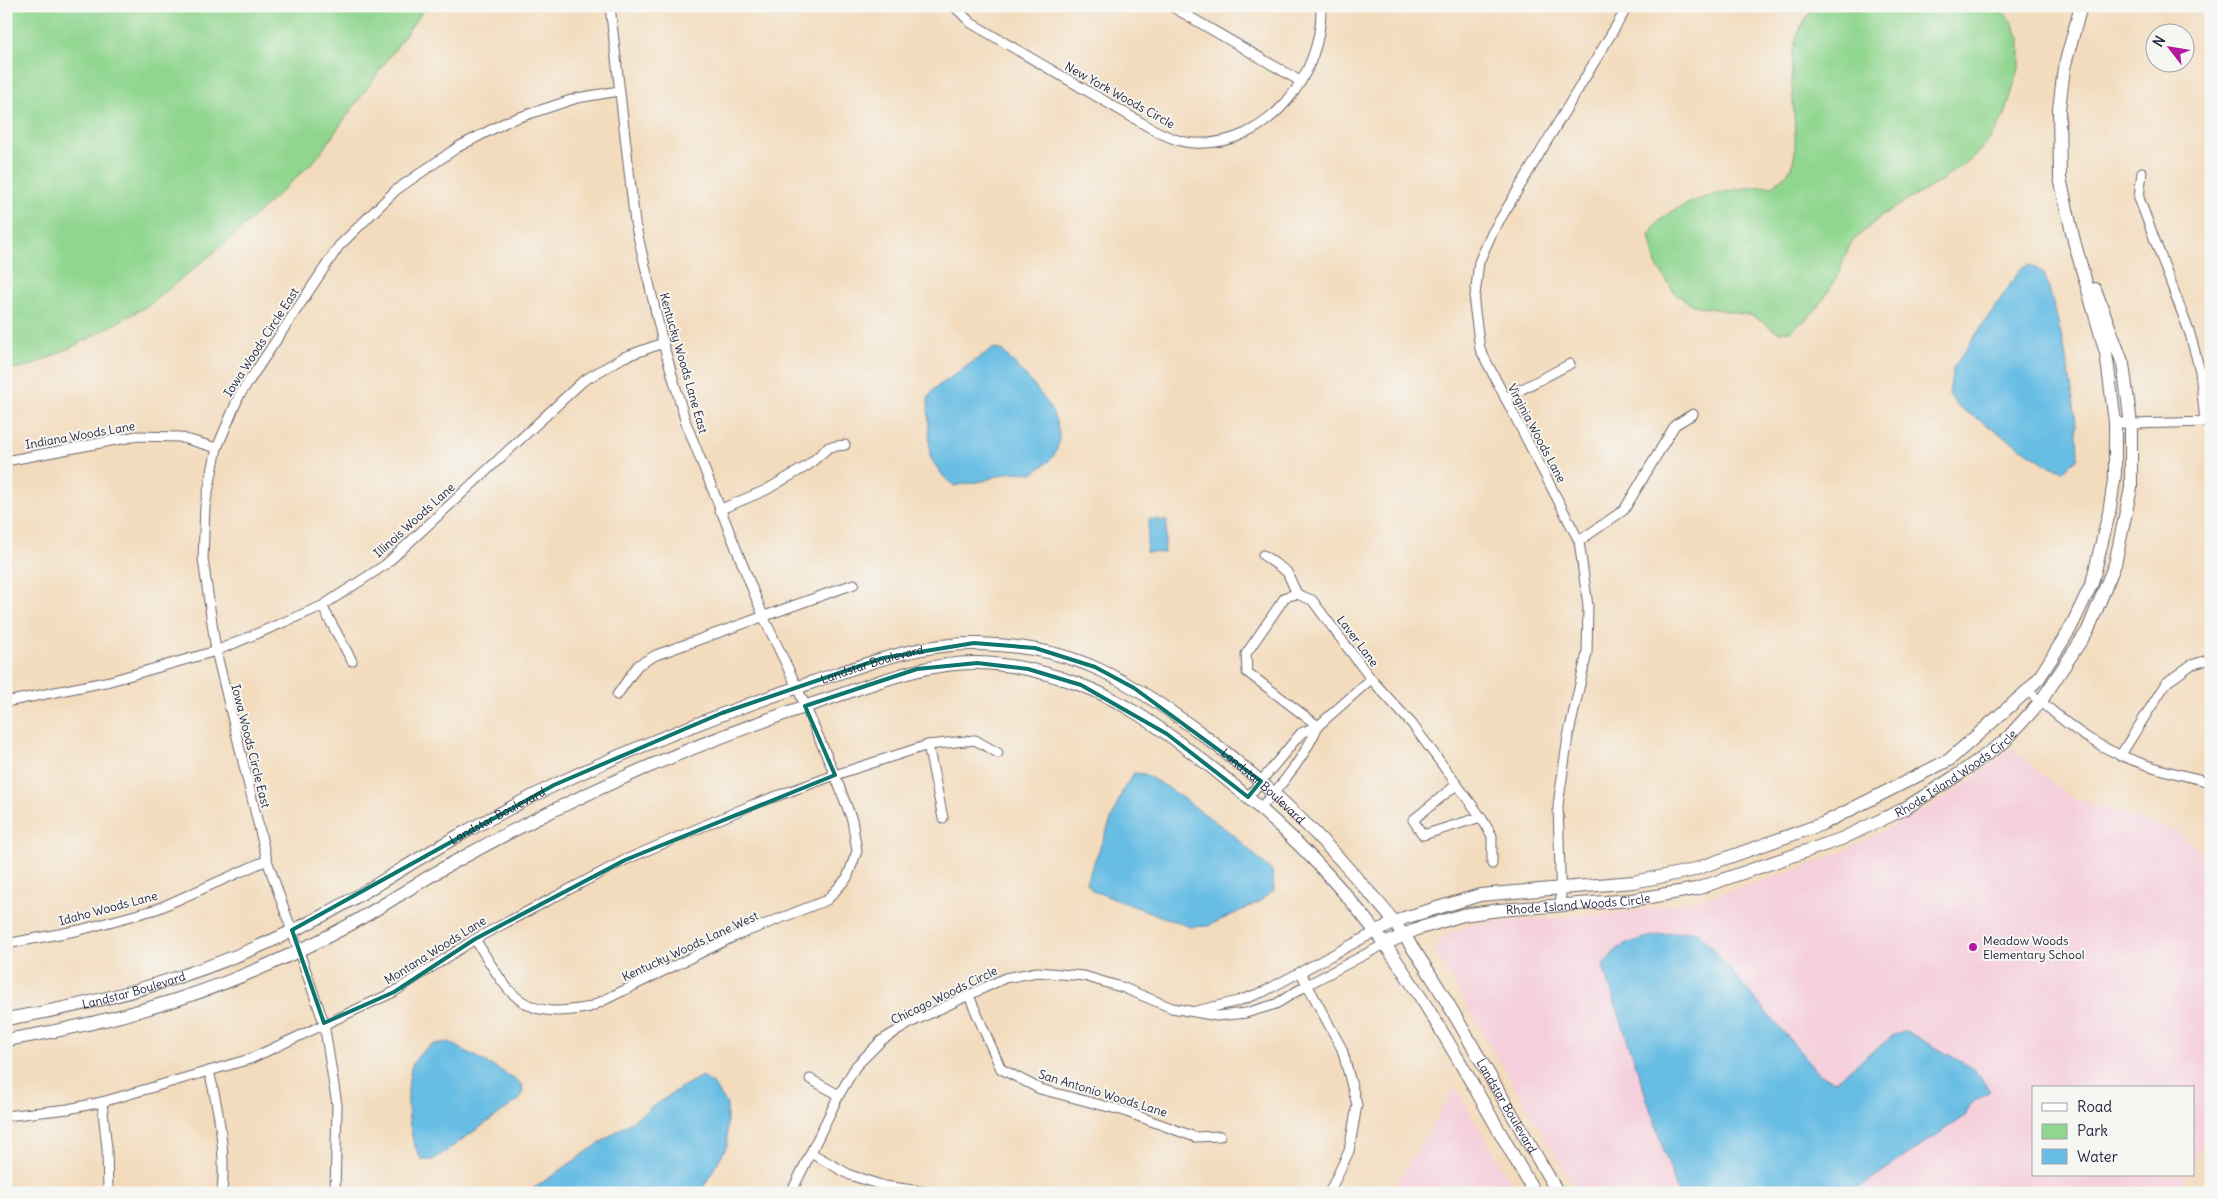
<svg xmlns="http://www.w3.org/2000/svg" width="2217" height="1199" viewBox="0 0 2217 1199" font-family="Delius,sans-serif">
<rect width="100%" height="100%" fill="#f6f6f2"/>
<filter id="ink" filterUnits="userSpaceOnUse"><feTurbulence type="fractalNoise" baseFrequency=".02" numOctaves="2"/><feDisplacementMap in="SourceGraphic" scale="10" xChannelSelector="R" yChannelSelector="G"/><feConvolveMatrix kernelMatrix="1 2 1 2 8 2 1 2 1" color-interpolation-filters="sRGB"/></filter>
<filter id="wash" filterUnits="userSpaceOnUse"><feTurbulence type="fractalNoise" baseFrequency=".0096" numOctaves="4" result="noise"/><feDisplacementMap in="SourceGraphic" scale="20" xChannelSelector="R" yChannelSelector="G"/><feGaussianBlur stdDeviation="1.12" result="paint"/><feColorMatrix in="noise" values="0 0 0 0 0 0 0 0 0 0 0 0 0 0 0 0 0 1.4 0 .05"/><feComposite in="paint" operator="in"/></filter>
<g filter="url(#wash)">
<rect width="100%" height="100%" fill="#f3dcbd"/>
<g fill="#f5cfdb">
<path d="M2011,748L2068,796L2177,831L2211,862V1124L2193,1165V1088H2033V1175H2187L2173,1193H1578L1437,955L1436,947L1443,936L1470,925L1493,922L1617,913L1660,907L1698,900L1791,872L1844,851L1931,806L1968,782Z"/>
<path d="M1455,1087L1517,1193H1392Z"/>
</g>
<g fill="#90d68f" stroke="#597c65">
<path d="M6,6H426L316,159L229,240L149,305L86,340L33,365L6,370Z"/>
<path d="M1816,6H1990L2005,14L2012,22L2020,41V65L2005,115L1991,138L1974,157L1941,181L1882,215L1852,242L1845,255L1840,272L1823,300L1809,317L1790,331L1778,332L1753,316L1693,305L1676,294L1656,265L1649,235C1654,229 1659,219 1666,215C1695,197 1739,186 1773,186C1778,181 1789,173 1791,167C1796,156 1795,143 1795,132C1794,88 1781,41 1816,6Z"/>
</g>
<g fill="#67bde4" stroke="#447090">
<path d="M2030,265L2044,273C2062,328 2077,400 2078,458L2063,470L2049,466L1956,405L1949,394L1953,368L2021,269Z"/>
<path d="M993,348L1003,351C1024,376 1075,420 1054,455C1050,462 1040,468 1034,473L1010,472L983,481L954,486L942,475L930,457L928,399L934,389Z"/>
<path d="M1149,519L1167,521L1164,553L1146,552Z"/>
<path d="M1134,773L1144,774L1167,787L1231,833L1272,871L1274,890L1259,902L1208,926L1190,927L1093,891L1086,882L1123,790Z"/>
<path d="M1697,931L1820,1075L1835,1081L1895,1034L1906,1031L1974,1069L1990,1091L1970,1104L1966,1115L1851,1193H1678L1603,966C1608,960 1613,952 1619,948C1638,936 1674,932 1697,931Z"/>
<path d="M449,1042L514,1078L522,1085L523,1091L519,1100L433,1160H422C407,1138 405,1095 411,1069C412,1061 423,1050 430,1046C435,1043 443,1043 449,1042Z"/>
<path d="M702,1076L714,1085L727,1105V1146L700,1193H527L680,1088Z"/>
</g>
</g>
<g filter="url(#ink)">
<g fill="none" stroke-linecap="round" stroke-linejoin="round">
<defs>
<g id="street">
<path d="M954,6L971,23L1149,127C1163,135 1179,143 1195,143C1268,147 1323,75 1321,6"/>
<path d="M1171,6L1300,81"/>
<path d="M2142,172L2139,198L2190,334L2200,371L2205,422"/>
<path d="M1505,398L1570,364"/>
<path d="M2115,422L2131,424L2210,422"/>
<path d="M6,461L137,436L179,437L217,448"/>
<path d="M719,510L766,490L807,466L829,447L845,445"/>
<path d="M1579,541L1624,510L1675,425L1693,414"/>
<path d="M1263,555L1287,572L1297,594"/>
<path d="M322,606L352,661"/>
<path d="M2027,691C2048,706 2066,725 2088,738C2125,762 2168,772 2211,782"/>
<path d="M617,695L638,665L656,655L854,584"/>
<path d="M6,702L110,681L216,651L322,606L385,565L583,381L624,357L663,343"/>
<path d="M1318,726L1247,672L1246,654L1285,597L1297,594L1312,600L1371,679L1412,724L1481,817L1492,836V864"/>
<path d="M928,745L943,818"/>
<path d="M2120,756L2166,683L2191,665L2211,659"/>
<path d="M1456,785L1413,820L1423,835L1481,817"/>
<path d="M1248,797L1301,733L1318,726L1371,679"/>
<path d="M1260,808C1283,784 1305,756 1318,726"/>
<path d="M1561,906L1558,805L1568,737L1587,653L1588,606L1579,541L1480,349L1474,304L1479,262L1492,233L1628,6"/>
<path d="M475,939C509,993 519,1022 590,1007L733,937L827,900L847,878L857,851L852,820L835,775L797,687L764,618L686,423L663,343L635,223L610,6"/>
<path d="M6,944L80,930L157,909L267,860"/>
<path d="M1301,973L1342,1049L1357,1105L1349,1151L1329,1193"/>
<path d="M969,996L1001,1069L1040,1089L1124,1111L1195,1137L1220,1136"/>
<path d="M1196,1011L1238,1001L1263,992L1375,932"/>
<path d="M209,1071C219,1111 226,1151 222,1193"/>
<path d="M810,1079L839,1095"/>
<path d="M102,1102L107,1149L108,1193"/>
<path d="M6,1116L68,1109L102,1102L250,1059L394,992L475,939L625,860L752,805L835,775L928,745L975,740L998,753"/>
<path d="M811,1153L850,1175L884,1186L935,1193"/>
<path d="M335,1193L337,1105L324,1023L267,860L216,651L203,559L205,506L217,448L239,396L339,246L396,190L458,147L508,121L577,98L619,91"/>
<path d="M791,1193L839,1095L856,1066L882,1040L912,1022L1005,978L1037,972L1084,976L1124,988L1172,1008L1217,1016L1246,1013L1276,1004L1307,985L1385,944"/>
</g>
<g id="secondary">
<path d="M1375,932L1404,918L1480,895L1633,882L1690,871L1822,824L1949,760L2027,691L2039,678L2070,629L2092,583L2109,513L2115,474V422L2106,353L2074,241L2060,178L2059,109L2064,68L2081,6"/>
<path id="s1" d="M1385,944L1417,929L1463,915L1499,910L1632,900L1696,889L1841,839L1904,809L1959,774L2004,742L2041,701L2088,630L2115,564L2131,488V424L2123,364L2095,289"/>
<path id="s2" d="M6,1019C115,1001 222,969 320,917C370,891 417,858 467,831C497,815 528,798 559,783C642,744 727,711 813,682C866,664 921,642 978,644C1019,645 1061,652 1098,669C1135,686 1169,710 1202,734C1260,778 1313,827 1360,882C1373,897 1386,910 1397,926C1427,966 1452,1010 1477,1054C1504,1100 1531,1146 1558,1193"/>
<path d="M6,1040C128,1020 231,988 340,930C381,908 419,881 460,859C579,793 704,739 834,697C881,681 928,662 978,663C1012,664 1046,672 1078,684C1118,698 1156,725 1189,750C1263,806 1332,871 1386,946C1442,1024 1486,1110 1535,1193"/>
</g>
</defs>
<use href="#street" stroke="#6b6368" stroke-width="11"/>
<use href="#secondary" stroke="#6b6368" stroke-width="14"/>
<use href="#street" stroke="#fff" stroke-width="9"/>
<use href="#secondary" stroke="#fff" stroke-width="12"/>
</g>
</g>
<path fill="none" stroke="#0f766e" stroke-width="4" stroke-linejoin="round" d="M974,643L1035,648L1095,667L1134,688L1261,781L1248,797L1167,734L1081,685L1028,669L977,663L917,669L805,706L835,775L625,860L475,939L394,992L324,1023L292,930L554,785L722,713L883,658Z"/>
<circle fill="#b5179e" stroke="#f6f6f2" stroke-width="2" cx="1973" cy="947" r="5"/>
<g text-anchor="middle" dominant-baseline="central" stroke-width="4" stroke-linejoin="round" paint-order="stroke">
<g font-size="12" fill="#22223b" stroke="#f6f6f2">
<text transform="translate(1120 95) rotate(29)">New York Woods Circle</text>
<text transform="translate(261 342) rotate(-57)">Iowa Woods Circle East</text>
<text transform="translate(684 363) rotate(74)">Kentucky Woods Lane East</text>
<text transform="translate(1537 433) rotate(62)">Virginia Woods Lane</text>
<text transform="translate(80 435) rotate(-10)">Indiana Woods Lane</text>
<text transform="translate(414 520) rotate(-42)">Illinois Woods Lane</text>
<text transform="translate(1358 641) rotate(53)">Laver Lane</text>
<text stroke="none"><textPath href="#s2" startOffset="941">Landstar Boulevard</textPath></text>
<text transform="translate(251 746) rotate(76)">Iowa Woods Circle East</text>
<text stroke="none"><textPath href="#s1" startOffset="604">Rhode Island Woods Circle</textPath></text>
<text stroke="none"><textPath href="#s2" startOffset="1376">Landstar Boulevard</textPath></text>
<text stroke="none"><textPath href="#s2" startOffset="536">Landstar Boulevard</textPath></text>
<text stroke="none"><textPath href="#s1" startOffset="199">Rhode Island Woods Circle</textPath></text>
<text transform="translate(108 908) rotate(-15)">Idaho Woods Lane</text>
<text transform="translate(690 946) rotate(-25)">Kentucky Woods Lane West</text>
<text transform="translate(435 950) rotate(-32)">Montana Woods Lane</text>
<text stroke="none"><textPath href="#s2" startOffset="131">Landstar Boulevard</textPath></text>
<text transform="translate(944 995) rotate(-26)">Chicago Woods Circle</text>
<text transform="translate(1103 1093) rotate(17)">San Antonio Woods Lane</text>
<text stroke="none"><textPath href="#s2" startOffset="1781">Landstar Boulevard</textPath></text>
</g>
<g font-size="12" fill="#22223b" stroke="#f6f6f2" text-anchor="start">
<text x="1983" y="940">Meadow Woods<tspan x="1983" dy="14">Elementary School</tspan></text>
</g>
</g>
<rect width="2217" height="1199" fill="none" stroke="#f6f6f2" stroke-width="25"/>
<rect x="2032" y="1086" width="162" height="90" fill="#f6f6f2" stroke="#a1a1a9"/>
<rect x="2042" y="1103" width="25" height="8" fill="#ffffff" stroke="#a1a1a9"/>
<text x="2077" y="1112" font-size="15" fill="#22223b">Road</text>
<rect x="2042" y="1124" width="25" height="15" fill="#90d68f" stroke="#a1a1a9"/>
<text x="2077" y="1136" font-size="15" fill="#22223b">Park</text>
<rect x="2042" y="1149" width="25" height="15" fill="#67bde4" stroke="#a1a1a9"/>
<text x="2077" y="1162" font-size="15" fill="#22223b">Water</text>
<g transform="translate(2170 48) rotate(301)"><circle r="24" fill="#f6f6f2" stroke="#a1a1a9"/>
<path d="M0-4L9 19L0 12L-9 19Z" fill="#b5179e"/>
<text y="-8" font-size="14" font-weight="bold" text-anchor="middle" fill="#22223b">N</text>
</g>
</svg>
